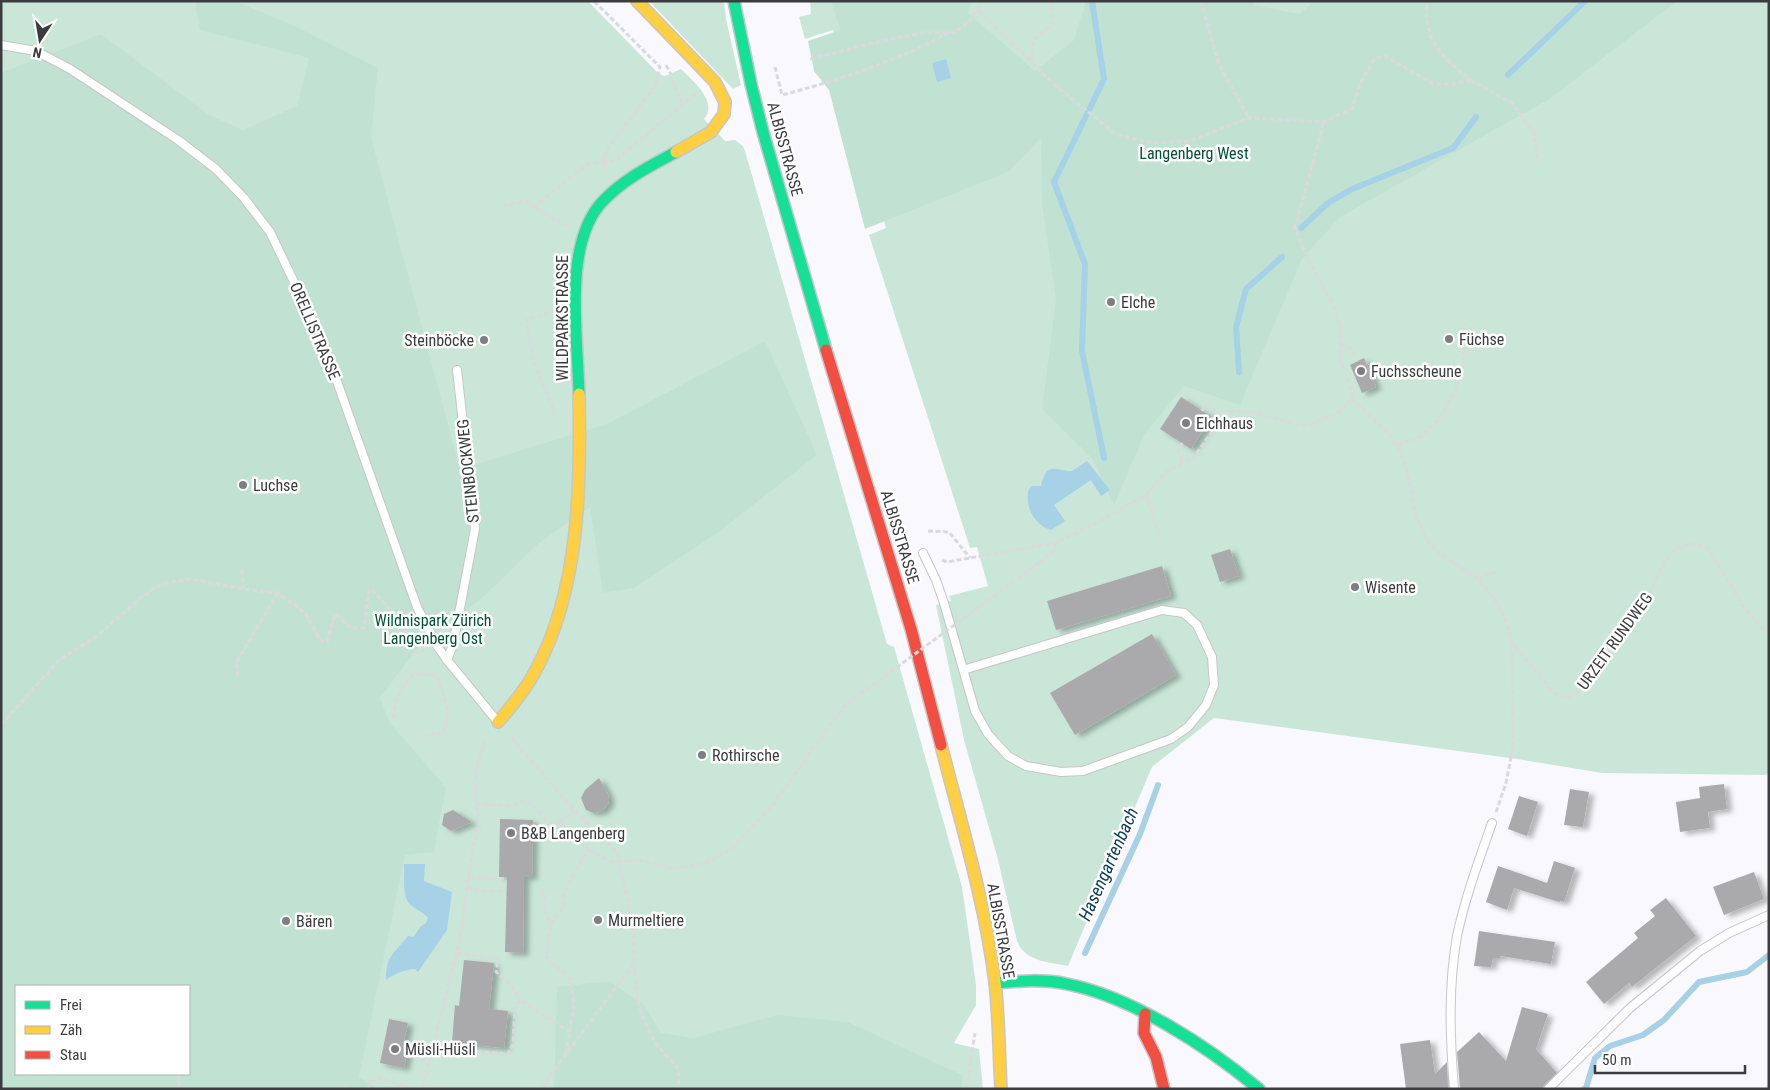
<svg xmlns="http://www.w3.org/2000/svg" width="1770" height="1090" viewBox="0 0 1770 1090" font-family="'Roboto Condensed',sans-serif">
<defs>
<filter id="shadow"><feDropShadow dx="5.5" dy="3" stdDeviation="2.5" flood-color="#0004"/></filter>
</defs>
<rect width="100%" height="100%" fill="#f9f9fd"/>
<g fill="#cae6d9" fill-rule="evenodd">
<path d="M1,1H588L659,74L665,76L681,69C692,80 719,102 704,119L725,141L735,140L743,146L745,151L887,644L894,647L962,887L972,956L976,985V1005L954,1043L979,1049L983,1089H1ZM16,986H189V1074H16Z"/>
<path d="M649,1H724L726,19L741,85L733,89Z"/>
<path d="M810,1H1769V773L1766,775L1602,773L1517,759L1214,718L1152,767L1068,966C1049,962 1025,962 1017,941L997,856L964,740L936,605L951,601L949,596L988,586L977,547L970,548L869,235L886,228L848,92L833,30L805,39L799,17L811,14Z"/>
</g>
<g fill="#c1e2d3" fill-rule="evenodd">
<path d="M195,1H235L297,27L378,68L371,137L460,469L607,424L765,341L817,455L716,534L634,588L603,593L590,507L538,544L480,600L419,646L380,698L389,722L446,787L434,852L405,855L359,1077L378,1089H1V73L101,34L209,115L243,130L297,106L309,58L200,30ZM16,986H189V1074H16Z"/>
<path d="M831,1H972L968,13L1035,71L1074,40L1086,1H1252L1254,5L1299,14L1315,1H1677L1551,98L1340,217L1302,259L1240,405L1184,386L1144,435L1114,505L1092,458L1042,409L1056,299L1042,205L1041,138L1008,172L865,229L829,90L814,71L808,41L840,30Z"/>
<path d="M609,981L644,1005L661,1033L694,1038L777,1015L848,1022L962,1075V1089H554L557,987Z"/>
</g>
<g fill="#a6d1e7">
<path d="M946,59L951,78L937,82L932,63Z"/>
<path d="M1087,461L1110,490L1101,496L1091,480L1054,505L1065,521L1051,530C1034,525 1024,505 1029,489L1032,486H1041C1047,460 1054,471 1072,471Z"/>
<path d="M404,864H425L424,881L452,892L447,930L418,972L415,969C405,969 394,974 386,980C386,955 394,954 408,936L413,937C418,932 418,927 426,923L428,918C424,913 417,910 412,906C401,898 405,877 404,864Z"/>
</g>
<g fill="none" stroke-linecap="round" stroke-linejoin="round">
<g stroke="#a6d1e7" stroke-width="6">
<path d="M1092,1L1104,79L1054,182L1085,264L1082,351L1104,458"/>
<path d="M1508,75L1585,1"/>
<path d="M1301,228L1328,203L1352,189L1453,148L1476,117"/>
<path d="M1239,372L1236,327L1246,289L1282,257"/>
<path d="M1085,953L1140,834L1158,785"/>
<path d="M1584,1089L1586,1088L1595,1058L1610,1046L1643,1035L1664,1020L1699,982L1747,972L1769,955"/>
</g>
</g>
<g fill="#aaaaad" filter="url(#shadow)">
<path d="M1364,358L1376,387L1362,393L1350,365Z"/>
<path d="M1181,397L1212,417L1191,449L1160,429Z"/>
<path d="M1230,549L1239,576L1220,582L1211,555Z"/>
<path d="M1162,566L1171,596L1056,630L1047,601Z"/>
<path d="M1152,634L1176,675L1075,735L1050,693Z"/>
<path d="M599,778L608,794L609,799L608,804L602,811L594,813L586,810L581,798L585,790Z"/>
<path d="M1724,784L1727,809L1708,812L1710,828L1680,832L1676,802L1700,798L1699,787Z"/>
<path d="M1570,789L1589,792L1583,827L1564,825Z"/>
<path d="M1519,796L1538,802L1527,836L1508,829Z"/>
<path d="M453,810L472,822L451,831L442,825L444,814Z"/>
<path d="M500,819L533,820L532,877H524L523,953L505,952L507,877H499Z"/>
<path d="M1554,861L1575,868L1564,902L1560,901L1559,902L1514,888L1507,910L1486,902L1498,866L1547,883Z"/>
<path d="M1754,872L1764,899L1724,915L1713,887Z"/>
<path d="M1666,898L1696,936L1632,987L1629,983L1604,1004L1586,982L1638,938L1634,933L1655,916L1650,910Z"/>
<path d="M1479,931L1555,942L1551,964L1501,956L1500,958H1493L1491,967L1474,966Z"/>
<path d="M464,960L494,963L489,1009L508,1011L504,1048L452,1043L455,1005L459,1006Z"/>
<path d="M1522,1007L1548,1014L1536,1049L1557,1073L1544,1085L1542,1089H1460L1457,1052L1479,1032L1506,1061Z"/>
<path d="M389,1019L408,1023L404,1041L409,1042L404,1068L380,1063Z"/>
<path d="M1430,1040L1435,1074L1447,1062L1448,1089H1406L1400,1044Z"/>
</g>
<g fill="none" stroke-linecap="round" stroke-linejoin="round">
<defs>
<g id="lane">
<path d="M1,45L36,51L70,69L178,140L216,169L244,198L270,232L323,342L417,607L437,646L447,660L497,721"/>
<path d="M923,553L936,580L944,603L975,711L988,734L1008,756L1026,766L1061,772L1083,771L1171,739L1188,727L1206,705L1214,685L1212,657L1197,625L1184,613L1162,610L963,670"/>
<path d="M447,660L453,645L475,529L457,370"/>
<path d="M1454,1089C1450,1038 1448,987 1457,936C1465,898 1479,860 1492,823"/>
<path d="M1548,1089L1630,1008L1700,951L1729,933L1769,915"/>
</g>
<g id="fast">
<path d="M734,1L751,84L763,132L826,350"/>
<path d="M579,394C578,338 562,244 603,201C624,179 650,166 676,152"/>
<path d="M995,983C1019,981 1044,979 1067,984C1133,997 1208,1047 1259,1089"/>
</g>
<g id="slow">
<path d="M637,1L715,82L725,102L724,114L711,132L676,152"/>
<path d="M498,722C512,706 526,689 536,670C580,588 581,484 579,394"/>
<path d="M941,745C961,823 985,902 995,982C999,1018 999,1054 1001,1089"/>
</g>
<g id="jam">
<path d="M826,350L911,629L941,745"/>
<path d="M1145,1014L1144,1033L1156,1057L1164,1089"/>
</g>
</defs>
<use href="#lane" stroke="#c6c6c9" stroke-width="10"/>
<use href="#fast" stroke="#c6c6c9" stroke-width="14"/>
<use href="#slow" stroke="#c6c6c9" stroke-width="14"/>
<use href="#jam" stroke="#c6c6c9" stroke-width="14"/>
<g stroke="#dadadc" stroke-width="3" stroke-dasharray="5 2.5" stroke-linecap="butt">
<path d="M1201,1L1219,65L1249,118"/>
<path d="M978,10L1056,86L1117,135L1154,143L1190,141L1249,118L1324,122L1352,108L1361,82L1375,58L1385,56L1434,84H1453L1470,80C1442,55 1423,43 1427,1"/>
<path d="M810,59C848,50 885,39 923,33C934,31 947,36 957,30C969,24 977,13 981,1"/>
<path d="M1031,61L1034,39L1053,25L1051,1"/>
<path d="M666,65C674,77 674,92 683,103"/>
<path d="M775,67L782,95C839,80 897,61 949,33"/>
<path d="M1470,80L1512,103L1534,133L1538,162"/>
<path d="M606,170L603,162L616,160L695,94"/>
<path d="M503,206L526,201L534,207"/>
<path d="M567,226L534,207L587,164L603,162L607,150L655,86L660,67L594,1"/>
<path d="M556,311L526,319L534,363L557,419"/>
<path d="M1340,344C1349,346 1353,350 1356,357"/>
<path d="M1352,398L1391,436L1400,451L1406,467L1416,515L1428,542L1439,553L1479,580L1493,597L1504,616L1512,642L1552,691C1561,697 1566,700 1576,695C1597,667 1621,641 1640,612C1651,595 1660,563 1674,551C1685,542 1698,542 1709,550L1746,610L1769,635"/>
<path d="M1202,411L1206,404L1222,416"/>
<path d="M1182,443L1178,451L1183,463"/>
<path d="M1397,445L1421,437L1438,420L1455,393L1462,371L1465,323"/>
<path d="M1146,495L1160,537"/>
<path d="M928,531L949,532L970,558"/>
<path d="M942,560L947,562L1055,543L1098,522L1146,495L1167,471L1194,457L1224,415L1235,411H1242L1257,413L1297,425H1309L1336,414L1347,405L1352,398V391L1342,364L1340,351L1341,331L1337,315L1329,297L1310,263L1295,228L1324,122"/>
<path d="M1039,563L1054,551L1055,543"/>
<path d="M242,570L243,589"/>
<path d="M1479,580L1485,575L1496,572"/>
<path d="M238,676L236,663L278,593"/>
<path d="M394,718C393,702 402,686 413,674L437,675L448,710L443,733L423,736"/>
<path d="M1,725L59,660L96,637L139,599L161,584L190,579L243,589L278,593L305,613L321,641L327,642L335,614L351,628H364L369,591L372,589C389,609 407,628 416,653L425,650"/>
<path d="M511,737L574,810L617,853L634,932V964L637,999L644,1021L657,1045L677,1067L679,1076L678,1089"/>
<path d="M476,804L513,806L520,801L531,803L549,823L559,822L595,854L612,862L639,860L671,868L688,867L707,862L733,848L771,807L841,710L848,703"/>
<path d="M1496,812L1506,783L1513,747L1512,643"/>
<path d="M559,822L574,810"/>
<path d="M469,878L502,879V877"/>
<path d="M468,886L479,891H506"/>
<path d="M540,889L545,897L544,905L550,925"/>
<path d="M457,953L498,959L496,972L510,983L520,1000"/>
<path d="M432,1048L508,1054L513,1044L515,1008L520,1000L570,1032"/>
<path d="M566,1054L574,1005L570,978L546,958L551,925L564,905V892L588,849"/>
<path d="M406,1056L429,1061"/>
<path d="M178,1074L180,1089"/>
<path d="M345,1089L346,1087V1089"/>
<path d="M367,1089L372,1081L380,1078L413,1089"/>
<path d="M422,1089L460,939L473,847L479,822L475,793L478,761L487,737"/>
<path d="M543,1089L545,1083L633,964"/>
<path d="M966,1089L975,1033"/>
</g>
<use href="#lane" stroke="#fefeff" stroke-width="8"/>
<use href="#fast" stroke="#16e098" stroke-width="11"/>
<use href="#slow" stroke="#ffcf43" stroke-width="11"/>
<use href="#jam" stroke="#f24e42" stroke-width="11"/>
<path stroke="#dadadc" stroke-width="3" stroke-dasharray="5 2.5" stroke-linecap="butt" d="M848,703L1039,563"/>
</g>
<g fill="#7e7e81" stroke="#fff" stroke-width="2">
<circle cx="1111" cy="302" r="5"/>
<circle cx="1449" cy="339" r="5"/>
<circle cx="484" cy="340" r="5"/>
<circle cx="1361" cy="371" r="5"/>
<circle cx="1186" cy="423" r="5"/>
<circle cx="243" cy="485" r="5"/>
<circle cx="1355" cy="587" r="5"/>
<circle cx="702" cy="755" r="5"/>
<circle cx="511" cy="833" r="5"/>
<circle cx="598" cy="920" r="5"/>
<circle cx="286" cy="921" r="5"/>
<circle cx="395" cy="1049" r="5"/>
</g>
<g text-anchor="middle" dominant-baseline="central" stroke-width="5" stroke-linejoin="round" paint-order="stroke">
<g font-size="16" fill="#3c3b3e" stroke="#fff">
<text transform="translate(785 149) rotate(75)">ALBISSTRASSE</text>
<text transform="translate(562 318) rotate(-90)">WILDPARKSTRASSE</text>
<text transform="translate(315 331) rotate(67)">ORELLISTRASSE</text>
<text transform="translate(468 471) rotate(-96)">STEINBOCKWEG</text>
<text transform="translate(900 537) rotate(73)">ALBISSTRASSE</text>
<text transform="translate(1615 641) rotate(-54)">URZEIT RUNDWEG</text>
<text transform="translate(1001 931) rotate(80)">ALBISSTRASSE</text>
</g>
<g font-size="16" fill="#005135" stroke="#fff">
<text x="1194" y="153">Langenberg West</text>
<text x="433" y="620">Wildnispark Zürich<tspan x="433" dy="18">Langenberg Ost</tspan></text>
</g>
<g font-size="16" fill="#3c3b3e" stroke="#fff" text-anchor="start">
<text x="1121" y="302">Elche</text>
<text x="1459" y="339">Füchse</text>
<text x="474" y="340" text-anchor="end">Steinböcke</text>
<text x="1371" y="371">Fuchsscheune</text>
<text x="1196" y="423">Elchhaus</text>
<text x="253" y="485">Luchse</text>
<text x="1365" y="587">Wisente</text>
<text x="712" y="755">Rothirsche</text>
<text x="521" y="833">B&amp;B Langenberg</text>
<text x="608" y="920">Murmeltiere</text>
<text x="296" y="921">Bären</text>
<text x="405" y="1049">Müsli-Hüsli</text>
</g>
<g font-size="18" font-style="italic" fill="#0c4155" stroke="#fff">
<text transform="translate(1108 864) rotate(-66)">Hasengartenbach</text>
</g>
</g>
<rect width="1770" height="1090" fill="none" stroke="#3c3b3e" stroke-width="5"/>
<rect x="15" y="985" width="175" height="90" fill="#ffffff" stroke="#b1b1b2"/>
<rect x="25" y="1001" width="25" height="8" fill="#16e098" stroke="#b1b1b2"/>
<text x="60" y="1010" font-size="15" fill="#3c3b3e">Frei</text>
<rect x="25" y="1026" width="25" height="8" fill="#ffcf43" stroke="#b1b1b2"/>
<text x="60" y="1035" font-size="15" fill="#3c3b3e">Zäh</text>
<rect x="25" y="1051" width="25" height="8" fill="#f24e42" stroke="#b1b1b2"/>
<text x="60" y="1060" font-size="15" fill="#3c3b3e">Stau</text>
<g transform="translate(40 40) rotate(192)" stroke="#ffffff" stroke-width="4" paint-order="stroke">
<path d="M0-4L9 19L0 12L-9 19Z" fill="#3c3b3e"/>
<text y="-8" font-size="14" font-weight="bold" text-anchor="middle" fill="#3c3b3e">N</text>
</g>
<path d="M1595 1065v8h150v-8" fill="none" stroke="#3c3b3e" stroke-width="2.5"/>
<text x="1602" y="1065" font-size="15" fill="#3c3b3e" stroke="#ffffff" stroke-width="4" paint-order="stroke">50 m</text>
</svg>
